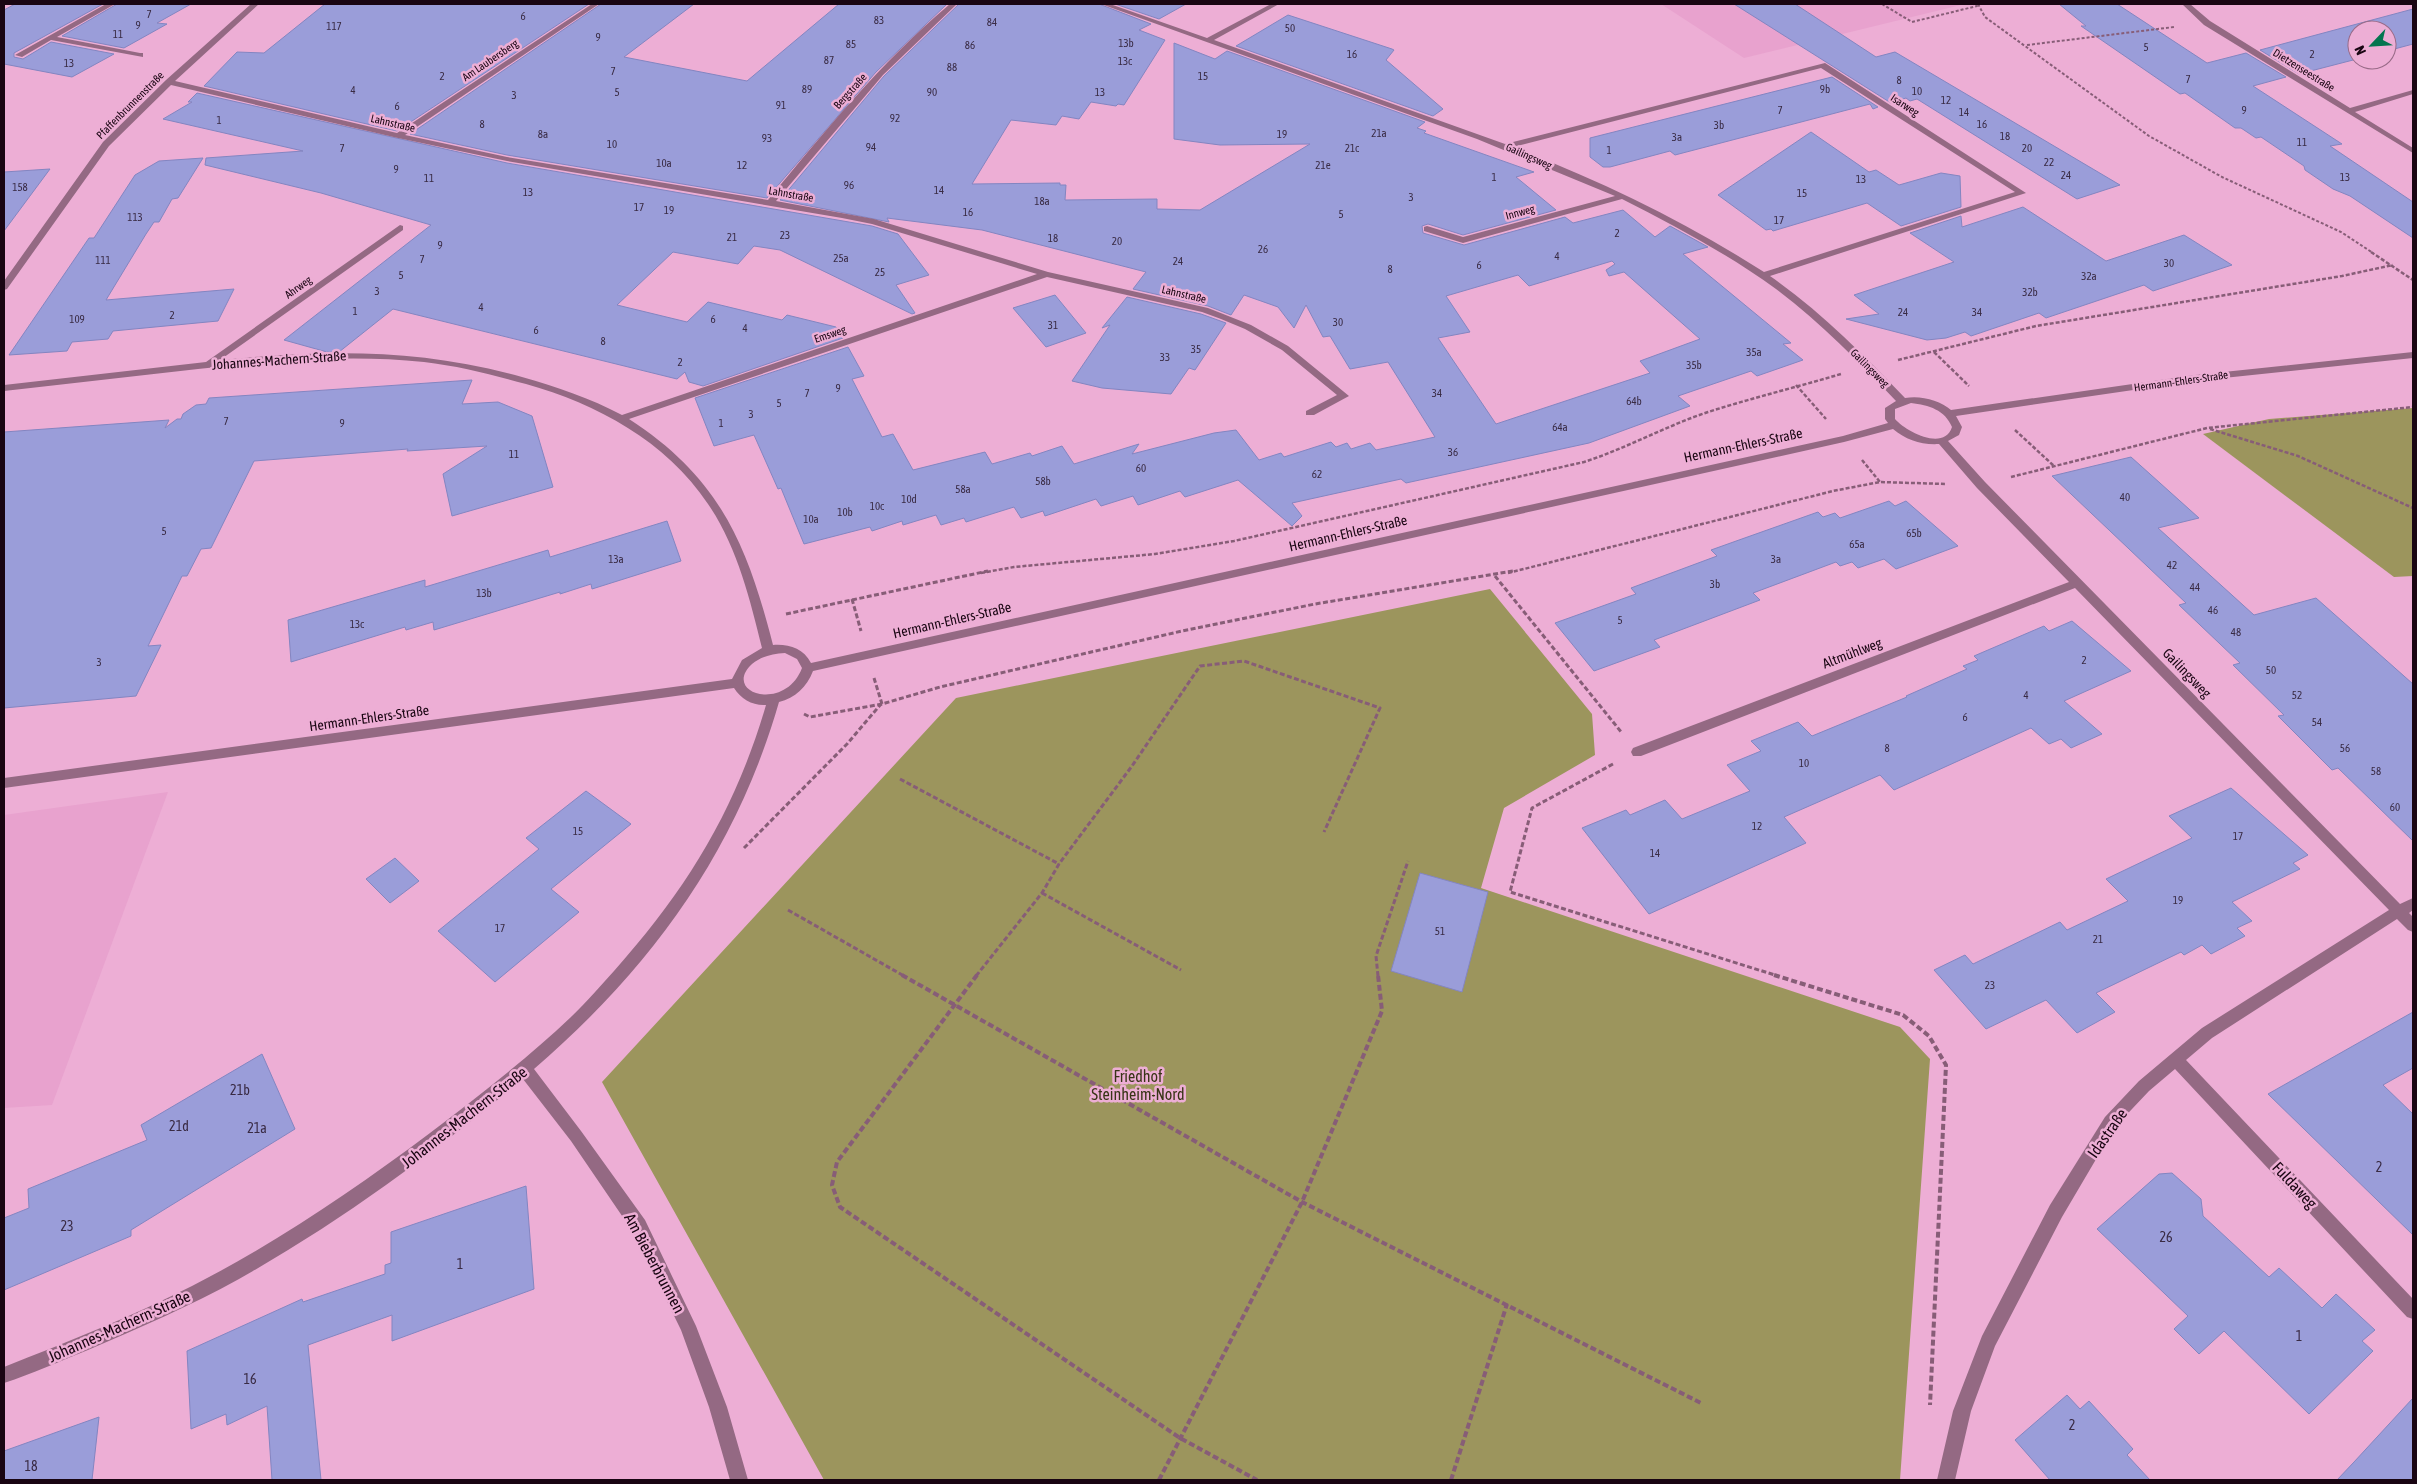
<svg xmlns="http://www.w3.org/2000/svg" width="2417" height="1484" viewBox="0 0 2417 1484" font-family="'Asap Condensed',sans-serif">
<rect width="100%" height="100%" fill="#edaed5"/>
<g fill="#e8a2ce">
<path d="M1661,4H1965L1744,58Z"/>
<path d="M168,792L52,1105L4,1108V815Z"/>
</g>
<g fill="#9c955d">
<path d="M2413,408V576L2394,577L2203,434L2269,419Z"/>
<path d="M1490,589L1592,714L1595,755L1504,808L1481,888L1900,1027L1930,1059L1900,1480H824L602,1082L956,698Z"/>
</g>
<g fill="#9a9dd9" stroke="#8385c1" fill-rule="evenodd">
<path d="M15,4H103L14,53V57L23,59L51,42L114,54L72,77L4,64V10Z"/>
<path d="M117,4H191L157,23L167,24L124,48L62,36Z"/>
<path d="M325,4H589L397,131L204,86L237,52L264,53Z"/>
<path d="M601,4H694L624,57L747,81L839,4H947L876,72L767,198L507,155L410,134Z"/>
<path d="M959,4H1099L1151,24L1139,30L1165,40L1124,105L1118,104L1116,106L1091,102L1079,119L1062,116L1056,125L1011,120L972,184L1060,183V185H1066L1065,200L1157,199V209L1200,210L1310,144L1220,145L1174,139V43L1215,59L1227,51L1425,122L1417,128L1426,131L1424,133L1534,172L1516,177L1556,210L1463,235L1428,224L1422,226L1423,233L1464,245L1565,217L1573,223L1623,210L1655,237L1670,226L1708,247L1683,254L1791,343L1783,344L1803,360L1757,376L1751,371L1678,396L1690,406L1589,443L1406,483L1401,479L1292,503L1302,516L1292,526L1238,480L1185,497L1180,491L1138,505L1133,496L1101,506L1096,499L1045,516L1043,511L1021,518L1014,507L966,522L964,518L941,525L936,515L903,525L902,521L872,531L870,527L804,544L781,488L778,489L754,435L714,446L695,398L848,347L864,376L852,379L882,437L893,434L913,470L985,452L992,464L1030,453L1032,456L1062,446L1074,464L1139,444L1132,454L1214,433L1236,430L1259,460L1281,453L1284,457L1331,442L1336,447L1347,443L1351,449L1370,443L1376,450L1435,437L1388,362L1350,369L1330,336L1323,337L1306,305L1294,328L1278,307L1244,295L1231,315L1208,306L1133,289L1146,272L982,230L887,218L889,222L780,200L884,76ZM1612,261L1615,264L1606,270L1609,276L1624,272L1700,339L1640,361L1650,373L1496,424L1438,338L1470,332L1446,296L1518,275L1529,286Z"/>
<path d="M1115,4H1186L1159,19Z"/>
<path d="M1734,4H1795L1876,57L1895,52L2120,185L2077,199L1917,99L1910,101L1906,98L1891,103Z"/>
<path d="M2059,4H2117L2207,63L2246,53L2286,77L2253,86L2342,144L2330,146L2413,202V238L2350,196L2333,189L2305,170L2304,166L2261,137L2256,138L2241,128H2235L2185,93L2180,94L2081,26H2086Z"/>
<path d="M2413,9V44L2387,51V30H2357V59L2299,74L2260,50Z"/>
<path d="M1288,15L1392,49L1394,50L1386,60L1443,109L1433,116L1236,46Z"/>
<path d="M1832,77L1878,107L1873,109L1870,104L1675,155L1670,151L1610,167H1603L1590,157V138Z"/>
<path d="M197,93L507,163L872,226L898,234L929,275L896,285L915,313L912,314L780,250L754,246L738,264L673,252L617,305L687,322L708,302L782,320L787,315L836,327L843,338L703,386L689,382L685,372L677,379L393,309L339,352H327L284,340L431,225L321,193L205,165L206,158L303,151L163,119L192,102H188Z"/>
<path d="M1811,132L1869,172L1876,170L1899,185L1941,173L1960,176L1961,207L1901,226L1867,203L1773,231L1771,229L1766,230L1718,195Z"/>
<path d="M203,158L178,198L172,199L159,222H154L146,234L106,300L234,289L218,321L113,331L108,339L72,342L67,351L9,355L89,238H94L135,175L159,161Z"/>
<path d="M50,169L4,231V172Z"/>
<path d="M2023,207L2106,261L2184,235L2232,265L2153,291L2144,285L2046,318L2039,313L1971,336L1965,332L1946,338L1927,340L1846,319L1879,314L1854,295L1954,262L1910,233L1961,216L1962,227Z"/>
<path d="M1055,295L1086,333L1046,347L1013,308Z"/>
<path d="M1127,297L1201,314L1226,323L1195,370L1189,368L1171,394L1102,388L1072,381L1110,325L1102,328Z"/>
<path d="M472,380L462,404L498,402L532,416L553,487L452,516L443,474L487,446L407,451L408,449L254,461L211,548L201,549L187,576H182L148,646L161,645L136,696L4,708V432L169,420L165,428L177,419H181L183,414L196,405L206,404L209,398Z"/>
<path d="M2131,457L2199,518L2158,528L2254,615L2316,598L2413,684V841L2338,768L2332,770L2278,716L2284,715L2233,665L2240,663L2179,605L2186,603L2052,476Z"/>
<path d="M1889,501L1895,506L1906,501L1958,546L1896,569L1884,559L1858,568L1852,562L1840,566L1836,562L1753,593L1760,600L1654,640L1660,647L1594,671L1555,623L1636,594L1631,588L1717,556L1711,550L1739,540L1818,512L1823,517L1835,513L1840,518Z"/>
<path d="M667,521L681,561L592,589L591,584L560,594V592L434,630L433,622L406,630L405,627L291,662L288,620L425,580V587L548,550L550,557Z"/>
<path d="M2072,621L2131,671L2064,701L2102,734L2071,748L2061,739L2049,744L2031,728L1894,790L1880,775L1784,817L1806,843L1649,914L1582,828L1626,810L1630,815L1665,800L1682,819L1750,791L1727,765L1761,751L1751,741L1798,722L1812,736L1907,697L1906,696L1967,669L1963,666L1978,660L1974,656L2044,626L2049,631Z"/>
<path d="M2231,788L2308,855L2293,863L2300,869L2232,902L2252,921L2237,928L2245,936L2211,954L2202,945L2184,955L2181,952L2096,993L2115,1012L2077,1033L2046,1000L1986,1029L1934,970L1965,955L1973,964L2060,922L2067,930L2128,901L2106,879L2192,838L2169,816Z"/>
<path d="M586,791L631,824L551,889L579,912L495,982L438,931L539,849L526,838Z"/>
<path d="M395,858L419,881L390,903L366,879Z"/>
<path d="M1420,873L1488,892L1462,992L1391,971Z"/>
<path d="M2413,1012V1068L2383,1085L2413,1114V1235L2268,1094Z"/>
<path d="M262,1054L295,1129L131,1230V1236L4,1290V1218L29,1208L28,1189L147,1140L141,1125Z"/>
<path d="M2172,1173L2201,1199L2203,1216L2269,1277L2279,1268L2322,1308L2336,1294L2375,1330L2362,1341L2373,1351L2309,1414L2224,1331L2199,1354L2174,1329L2188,1316L2097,1229L2159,1174Z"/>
<path d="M526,1186L534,1289L392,1341V1315L308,1345L321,1480H272L267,1406L227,1425L226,1414L191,1429L187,1351L302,1299L303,1302L385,1274V1265L391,1263V1232Z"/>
<path d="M2067,1395L2080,1409L2089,1401L2133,1449L2127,1455L2150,1480H2050L2015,1440Z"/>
<path d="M2413,1398V1480H2337L2354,1462Z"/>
<path d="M99,1417L92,1480H4V1451Z"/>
</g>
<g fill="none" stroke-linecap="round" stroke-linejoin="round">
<g stroke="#875d77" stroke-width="2" stroke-dasharray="3 2" stroke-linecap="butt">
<path d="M1882,4L1912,22L1977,6L1974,4"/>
<path d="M1978,4L1985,17L2149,136L2222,177L2341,232L2373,253"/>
<path d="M2027,45L2174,27"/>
</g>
<g stroke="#875d77" stroke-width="2.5" stroke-dasharray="4 2" stroke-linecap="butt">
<path d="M2371,252L2413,280"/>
<path d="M1934,352L1969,386"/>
<path d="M1898,360L2036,326L2342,276L2393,265"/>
<path d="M1796,385L1826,419"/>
<path d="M2210,429L2298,456L2413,508"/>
<path d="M2015,430L2054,466"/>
<path d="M1862,460L1880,482"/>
<path d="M2011,477L2207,428L2413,407"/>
<path d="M981,573L1014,567L1155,554L1234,541L1584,462C1627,448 1666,426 1708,412C1752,398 1797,387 1841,374"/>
<path d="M1508,573L1833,491L1880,482L1946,484"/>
</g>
<g stroke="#875d77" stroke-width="3" stroke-dasharray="5 2.5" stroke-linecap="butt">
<path d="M1495,576L1622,733"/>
<path d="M852,599L861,631"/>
<path d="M786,614L988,571"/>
<path d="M874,678L882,704"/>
<path d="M804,714L810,717L882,704L940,687L1182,631L1315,604L1513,571"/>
<path d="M1613,764L1532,808L1510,892L1778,976"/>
<path d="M900,779L1059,864"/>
<path d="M744,848L847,744L881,704"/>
<path d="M1042,893L1181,970"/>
<path d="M788,910L904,976"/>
<path d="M976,976L1042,893L1059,864L1132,766L1200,666L1244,661L1380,708L1324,832"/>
<path d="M1378,976L1376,956L1408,861"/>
</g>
<g stroke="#875d77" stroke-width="4" stroke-dasharray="6 3" stroke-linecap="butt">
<path d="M902,975L1302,1202L1703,1404"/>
<path d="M977,975L837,1162L832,1185L840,1207L1180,1438L1257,1480"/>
<path d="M1774,975L1903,1015L1929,1036L1946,1065L1930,1405"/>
<path d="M1159,1480L1302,1202L1382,1011L1378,975"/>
<path d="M1451,1480L1507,1304"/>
</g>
<g fill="#946983" fill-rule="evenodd">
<path d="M106,4H115L57,37L140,53H143V57L51,40L22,57L15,55Z"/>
<path d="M251,4H259L175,81L397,133L592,4H599L405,135L507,157L768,200C825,131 881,62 950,4H957L883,75L776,201L874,219L1048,272L1208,308L1251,325L1288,346L1349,396L1314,415H1306V411L1337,395L1282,350L1245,329L1221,319L1202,312L1047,277L629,419C720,478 747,544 773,645C789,644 803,648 811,663L1843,436L1888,423L1885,419V408L1896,401C1858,361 1820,322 1776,289C1728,254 1675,226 1622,199L1463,243L1424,231V227L1427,226L1463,237L1615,196L1477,139L1101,4H1110L1207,38L1271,4H1279L1214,40L1505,144L1825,63L2026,193L1770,276C1820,311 1863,354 1905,398C1920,395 1940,400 1951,410L2195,375L2413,352V358L2195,381L1956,416L1962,427L1959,435L1948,441L1985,482L2400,904L2413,898V910L2409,913L2413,917V932L2408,930L2397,919L2212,1038L2186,1060L2413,1299V1319L2407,1317L2175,1069L2149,1091L2115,1127L2062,1217L1995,1346L1971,1411L1955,1480H1937L1953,1411L1982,1336L2050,1205L2105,1117L2139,1081L2202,1028L2389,910L2075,588L1641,756H1633L1631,752L1633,748L2069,582L1977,488L1939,444C1921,445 1906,440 1893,429L1844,442L813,671C807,687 795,698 779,702C736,852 651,968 534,1069L581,1131L645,1220L696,1326L727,1407L748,1480H730L709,1407L681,1330L633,1232L571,1141L523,1079C434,1153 340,1222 239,1279C190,1306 139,1328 88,1350C60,1361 32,1374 4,1383V1367C67,1342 131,1317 192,1286C276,1243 354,1190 430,1133C478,1096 527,1059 571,1017C587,1002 600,986 614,971C687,889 735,811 766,705C753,706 741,699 734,688L4,788V778L732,679L742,660L762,648C750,599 737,546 708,504C666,441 597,404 526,384C493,375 459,366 424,362C349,354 273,361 198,369C133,376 69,384 4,391V385L206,362L400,225L403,226V230L220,360C326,350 418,348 522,377C557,387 590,398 622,415L1037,274L872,224L842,218L507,161L398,138L171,85L109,146L7,289L4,290V281L103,142L166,80ZM1821,68L2015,192L1764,272C1684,221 1601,181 1513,147ZM1911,403C1929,405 1945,410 1952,427C1944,452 1905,431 1895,419V409ZM785,653L797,659L802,668C785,713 721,693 752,664C762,656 772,654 785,653Z"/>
<path d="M2182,4H2190L2210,21L2350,108L2413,90V94L2355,112L2413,148V153L2204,25Z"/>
</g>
</g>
<g text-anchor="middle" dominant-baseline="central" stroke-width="5" stroke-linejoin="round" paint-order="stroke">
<g font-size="11" fill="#392b44">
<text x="149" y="14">7</text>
<text x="523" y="16">6</text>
<text x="879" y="20">83</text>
<text x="992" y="22">84</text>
<text x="138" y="25">9</text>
<text x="334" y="26">117</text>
<text x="1290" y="28">50</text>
<text x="118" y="34">11</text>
<text x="598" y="37">9</text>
<text x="1126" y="43">13b</text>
<text x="851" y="44">85</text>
<text x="970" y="45">86</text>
<text x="2146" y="47">5</text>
<text x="1352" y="54">16</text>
<text x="2312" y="54">2</text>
<text x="829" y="60">87</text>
<text x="1125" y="61">13c</text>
<text x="69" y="63">13</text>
<text x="952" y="67">88</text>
<text x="613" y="71">7</text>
<text x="442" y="76">2</text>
<text x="1203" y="76">15</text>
<text x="2188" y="79">7</text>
<text x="1899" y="80">8</text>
<text x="807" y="89">89</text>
<text x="1825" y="89">9b</text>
<text x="353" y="90">4</text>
<text x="1917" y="91">10</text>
<text x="617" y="92">5</text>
<text x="932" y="92">90</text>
<text x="1100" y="92">13</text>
<text x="514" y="95">3</text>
<text x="1946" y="100">12</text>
<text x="781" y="105">91</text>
<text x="397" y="106">6</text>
<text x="1780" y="110">7</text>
<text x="2244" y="110">9</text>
<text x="1964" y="112">14</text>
<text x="895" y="118">92</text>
<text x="219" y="120">1</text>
<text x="482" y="124">8</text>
<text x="1982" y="124">16</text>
<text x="1719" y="125">3b</text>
<text x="1379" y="133">21a</text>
<text x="543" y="134">8a</text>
<text x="1282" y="134">19</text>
<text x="2005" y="136">18</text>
<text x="1677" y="137">3a</text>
<text x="767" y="138">93</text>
<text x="2302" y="142">11</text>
<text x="612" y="144">10</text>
<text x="871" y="147">94</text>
<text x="342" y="148">7</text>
<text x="1352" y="148">21c</text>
<text x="2027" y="148">20</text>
<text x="1609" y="150">1</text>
<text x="2049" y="162">22</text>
<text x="664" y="163">10a</text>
<text x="742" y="165">12</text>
<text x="1323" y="165">21e</text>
<text x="396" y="169">9</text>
<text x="2066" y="175">24</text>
<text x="1494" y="177">1</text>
<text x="2345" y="177">13</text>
<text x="429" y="178">11</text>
<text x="1861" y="179">13</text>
<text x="849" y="185">96</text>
<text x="20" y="187">158</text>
<text x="939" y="190">14</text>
<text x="528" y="192">13</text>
<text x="1802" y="193">15</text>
<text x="1411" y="197">3</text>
<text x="1042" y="201">18a</text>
<text x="639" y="207">17</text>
<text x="669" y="210">19</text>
<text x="968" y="212">16</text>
<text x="1341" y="214">5</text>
<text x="135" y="217">113</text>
<text x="1779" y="220">17</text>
<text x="1617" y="233">2</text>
<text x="785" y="235">23</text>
<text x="732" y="237">21</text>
<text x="1053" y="238">18</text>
<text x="1117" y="241">20</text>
<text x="440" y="245">9</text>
<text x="1263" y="249">26</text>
<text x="1557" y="256">4</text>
<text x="841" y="258">25a</text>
<text x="422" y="259">7</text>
<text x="103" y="260">111</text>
<text x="1178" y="261">24</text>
<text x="2169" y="263">30</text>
<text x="1479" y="265">6</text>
<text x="1390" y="269">8</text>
<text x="880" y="272">25</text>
<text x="401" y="275">5</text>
<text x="2089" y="276">32a</text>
<text x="377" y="291">3</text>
<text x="2030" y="292">32b</text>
<text x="481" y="307">4</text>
<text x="355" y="311">1</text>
<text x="1903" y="312">24</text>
<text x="1977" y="312">34</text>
<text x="172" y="315">2</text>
<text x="77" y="319">109</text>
<text x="713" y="319">6</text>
<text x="1338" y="322">30</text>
<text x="1053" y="325">31</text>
<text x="745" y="328">4</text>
<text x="536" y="330">6</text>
<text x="603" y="341">8</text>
<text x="1196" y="349">35</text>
<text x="1754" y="352">35a</text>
<text x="1165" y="357">33</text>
<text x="680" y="362">2</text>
<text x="1694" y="365">35b</text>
<text x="838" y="388">9</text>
<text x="807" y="393">7</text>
<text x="1437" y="393">34</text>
<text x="1634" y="401">64b</text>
<text x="779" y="403">5</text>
<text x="751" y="414">3</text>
<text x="226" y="421">7</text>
<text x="342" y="423">9</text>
<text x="721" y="423">1</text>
<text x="1560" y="427">64a</text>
<text x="1453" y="452">36</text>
<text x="514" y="454">11</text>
<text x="1141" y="468">60</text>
<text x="1317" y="474">62</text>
<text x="1043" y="481">58b</text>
<text x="963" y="489">58a</text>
<text x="2125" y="497">40</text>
<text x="909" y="499">10d</text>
<text x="877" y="506">10c</text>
<text x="845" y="512">10b</text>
<text x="811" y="519">10a</text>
<text x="164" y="531">5</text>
<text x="1914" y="533">65b</text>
<text x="1857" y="544">65a</text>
<text x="616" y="559">13a</text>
<text x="1776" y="559">3a</text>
<text x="2172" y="565">42</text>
<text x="1715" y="584">3b</text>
<text x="2195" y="587">44</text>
<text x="484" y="593">13b</text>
<text x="2213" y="610">46</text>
<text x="1620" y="620">5</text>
<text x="357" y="624">13c</text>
<text x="2236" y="632">48</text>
<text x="2084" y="660">2</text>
<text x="99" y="662">3</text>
<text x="2271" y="670">50</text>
<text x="2026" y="695">4</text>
<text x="2297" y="695">52</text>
<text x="1965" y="717">6</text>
<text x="2317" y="722">54</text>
<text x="1887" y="748">8</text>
<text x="2345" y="748">56</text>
<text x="1804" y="763">10</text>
<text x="2376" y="771">58</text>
<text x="2395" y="807">60</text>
<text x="1757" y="826">12</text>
<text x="578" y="831">15</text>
<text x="2238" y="836">17</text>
<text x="1655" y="853">14</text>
<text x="2178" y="900">19</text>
<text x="500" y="928">17</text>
<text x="1440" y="931">51</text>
<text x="2098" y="939">21</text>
<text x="1990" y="985">23</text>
</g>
<g font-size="11" fill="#190512" stroke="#edaed5">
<text transform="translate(490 60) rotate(-34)">Am Laubersberg</text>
<text transform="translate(2304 70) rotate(32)">Dietzenseestraße</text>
<text transform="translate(850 91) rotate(-48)">Bergstraße</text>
<text transform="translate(130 105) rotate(-45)">Pfaffenbrunnenstraße</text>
<text transform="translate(1905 105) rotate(33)">Isarweg</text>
<text transform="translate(393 123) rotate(13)">Lahnstraße</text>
<text transform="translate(1529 156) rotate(24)">Gailingsweg</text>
<text transform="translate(791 194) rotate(10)">Lahnstraße</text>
<text transform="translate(1520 212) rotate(-15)">Innweg</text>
<text transform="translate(298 287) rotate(-36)">Ahrweg</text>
<text transform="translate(1184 294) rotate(13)">Lahnstraße</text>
<text transform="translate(830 334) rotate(-19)">Emsweg</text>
<text transform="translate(1870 368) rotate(45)">Gailingsweg</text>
<text transform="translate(2181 381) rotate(-8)">Hermann-Ehlers-Straße</text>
</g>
<g font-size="14" fill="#190512" stroke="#edaed5">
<text transform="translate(279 360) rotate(-4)">Johannes-Machern-Straße</text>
<text transform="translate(1743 445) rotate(-12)">Hermann-Ehlers-Straße</text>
<text transform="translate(1348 533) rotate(-13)">Hermann-Ehlers-Straße</text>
<text transform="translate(952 620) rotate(-13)">Hermann-Ehlers-Straße</text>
<text transform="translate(1852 653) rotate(-21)">Altmühlweg</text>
<text transform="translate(2187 673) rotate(46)">Gailingsweg</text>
<text transform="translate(369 718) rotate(-8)">Hermann-Ehlers-Straße</text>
</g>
<g font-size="14" fill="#392b44">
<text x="240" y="1090">21b</text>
<text x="179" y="1126">21d</text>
<text x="257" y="1128">21a</text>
<text x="2379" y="1167">2</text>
<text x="67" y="1226">23</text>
<text x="2166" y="1237">26</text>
<text x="460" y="1264">1</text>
<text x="2299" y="1336">1</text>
<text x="250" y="1379">16</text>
<text x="2072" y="1425">2</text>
<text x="31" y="1466">18</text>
</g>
<g font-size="16" fill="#383416" stroke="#edaed5">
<text x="1138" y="1076">Friedhof<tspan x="1138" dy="18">Steinheim-Nord</tspan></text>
</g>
<g font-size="16" fill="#190512" stroke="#edaed5">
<text transform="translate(464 1117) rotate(-38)">Johannes-Machern-Straße</text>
<text transform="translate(2107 1133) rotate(-55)">Idastraße</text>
<text transform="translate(2295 1185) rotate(47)">Fuldaweg</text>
<text transform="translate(655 1263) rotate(62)">Am Bieberbrunnen</text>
<text transform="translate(119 1326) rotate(-24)">Johannes-Machern-Straße</text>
</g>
</g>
<rect width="2417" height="1484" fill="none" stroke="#190512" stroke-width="10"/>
<g transform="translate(2372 45) rotate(245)"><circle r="24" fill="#edaed5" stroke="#986a87"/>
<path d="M0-4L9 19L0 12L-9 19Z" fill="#04754f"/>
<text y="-8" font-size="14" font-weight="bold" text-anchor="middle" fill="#190512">N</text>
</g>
</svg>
